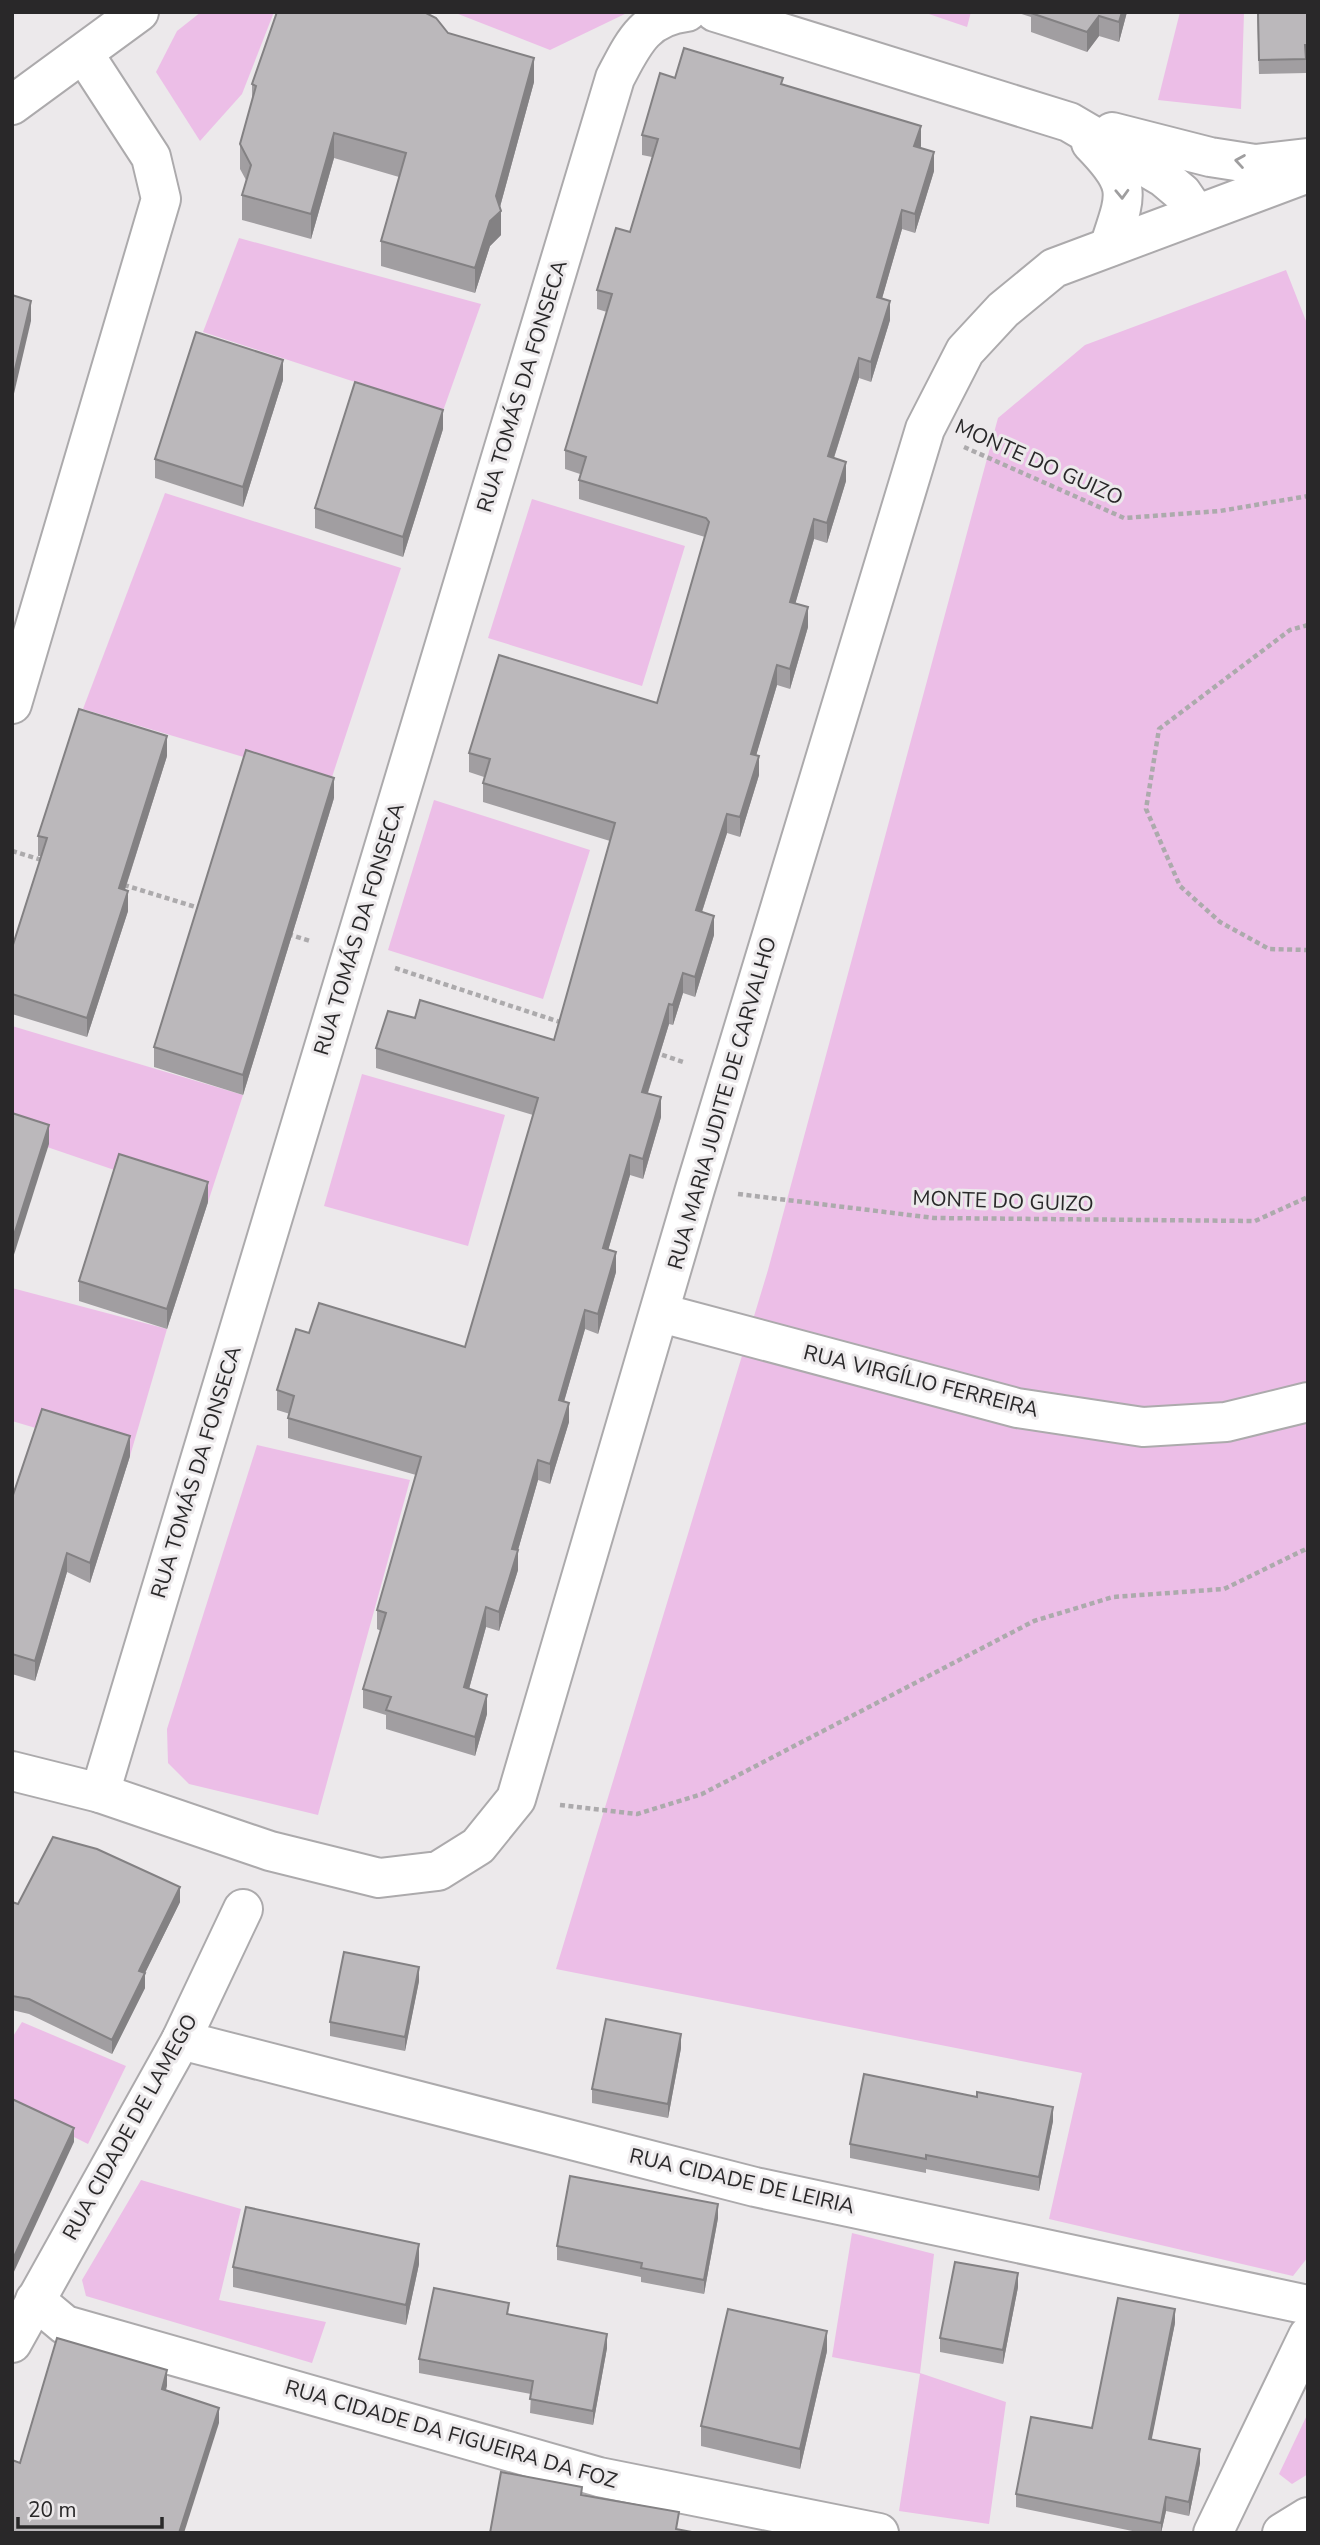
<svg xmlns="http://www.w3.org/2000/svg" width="1320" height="2545" viewBox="0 0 1320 2545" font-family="'Nunito Sans',sans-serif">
<rect width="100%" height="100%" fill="#ece9eb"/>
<g fill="#ecbee7">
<path d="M201,12H274L242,94L200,141L156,72L177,31Z"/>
<path d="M453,12H629L550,50Z"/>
<path d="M923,12H971L967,27Z"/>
<path d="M1180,12H1244L1241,109L1158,100Z"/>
<path d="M239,238L481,304L443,411L203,332Z"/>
<path d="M1286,270L1308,326V2257L1293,2276L1049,2219L1082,2073L556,1969L768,1270L998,418L1085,345Z"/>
<path d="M165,493L401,568L330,783L83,709Z"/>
<path d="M532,499L685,546L642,686L488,638Z"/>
<path d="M434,800L590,850L543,999L388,950Z"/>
<path d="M12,1026L243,1095L208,1202L12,1135Z"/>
<path d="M362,1074L505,1115L468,1246L324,1206Z"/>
<path d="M12,1288L167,1329L130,1456L12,1421Z"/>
<path d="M257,1445L410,1480L318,1815L189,1784L168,1763L167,1729Z"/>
<path d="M22,2022L126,2066L88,2144L12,2106V2038Z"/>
<path d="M141,2180L241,2209L219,2300L326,2322L312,2363L86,2296L82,2280Z"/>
<path d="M852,2233L934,2254L920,2373L1006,2402L989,2524L899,2511L920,2374L832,2357Z"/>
<path d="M1308,2413V2474L1292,2484L1279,2474Z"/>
</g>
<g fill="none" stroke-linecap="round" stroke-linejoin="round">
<defs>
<g id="minor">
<path d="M715,12L1069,122L1163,177L1182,193L1195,212"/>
<path d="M12,105L139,12"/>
<path d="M1112,132L1210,157L1255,164L1307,158"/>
<path d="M1091,143C1133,186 1127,193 1109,247"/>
<path d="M12,704L161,199L151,157L84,54"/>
<path d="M661,1313L1017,1408L1143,1427L1226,1422L1308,1402"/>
<path d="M12,1771L100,1793L615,78C633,44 644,17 687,12"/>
<path d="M100,1793L270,1851L379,1878L438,1871L478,1846L516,1799L695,1189L925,429L965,351L1003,310L1054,268L1308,173"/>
<path d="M181,2040L755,2187L1308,2305"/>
<path d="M35,2300L65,2325L599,2477L879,2533"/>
<path d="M12,2343L181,2040L243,1909"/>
<path d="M1213,2533L1308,2336"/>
<path d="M1282,2533L1308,2517"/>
</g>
</defs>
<use href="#minor" stroke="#acaaac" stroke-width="42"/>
<g stroke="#acaaac" stroke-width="4.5" stroke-dasharray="5 3.5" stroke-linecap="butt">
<path d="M964,447L1124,518L1220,511L1308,496"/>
<path d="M1308,625L1290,630L1159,729L1146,809L1180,886L1220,922L1269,949L1308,950"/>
<path d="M12,851L45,861"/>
<path d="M124,885L202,909"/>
<path d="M288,934L310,941"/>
<path d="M395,968L563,1023"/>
<path d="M654,1052L686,1063"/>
<path d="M738,1194L934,1218L1255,1221L1308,1197"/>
<path d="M560,1805L637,1814L702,1794L1034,1621L1113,1597L1224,1589L1308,1548"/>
</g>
<use href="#minor" stroke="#fff" stroke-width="38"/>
</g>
<g fill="#a19ea1">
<path d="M1015,12H1127L1119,42L1099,36L1087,52L1031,32V17Z"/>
<path d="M1257,12H1308V59H1306V73L1259,74Z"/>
<path d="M448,33L534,82L500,207L501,235L490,246L475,293L381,266V241L399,177L334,158L311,239L242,220V195L246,180L240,169V144L252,103V84Z"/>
<path d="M675,78L783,85L921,146L920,148L934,171L915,233L902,229L882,298L890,320L871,382L859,378L834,458L846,481L827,543L814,539L795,604L808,627L790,689L777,685L756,755L759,775L740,837L727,833L702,912L714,935L695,997L683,993L673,1025L669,1024L648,1093L661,1117L643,1179L630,1175L608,1250L616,1272L598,1334L585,1329L564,1401L569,1422L550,1484L538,1480L518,1550V1570L499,1631L486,1627L469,1689L487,1714L475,1756L386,1729V1715L363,1708V1689L381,1631L377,1629V1610L416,1475L288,1438V1418L290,1414L277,1410V1390L309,1333L465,1347L533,1115L376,1068V1048L415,1018L554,1040L610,841L483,802V783L484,777L469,772V753L657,703L705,537L579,499V480L580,474L565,469V450L607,312L597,309V290L630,232L652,157L642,155V135Z"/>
<path d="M283,380L243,507L155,478V459Z"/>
<path d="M443,429L403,557L315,528V508Z"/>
<path d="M167,756L125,890L128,911L87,1037L12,1014V948L41,856H38V836Z"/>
<path d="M334,798L243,1095L154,1067V1047Z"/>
<path d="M208,1202L167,1329L79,1301V1281Z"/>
<path d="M130,1456L90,1583L67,1572L35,1681L12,1674V1498Z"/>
<path d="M12,1902L18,1904L180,1902L145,1973V1988L112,2054L29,2014L12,2010Z"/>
<path d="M419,1981L405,2051L330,2036V2022Z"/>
<path d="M681,2048L668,2118L592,2103V2089Z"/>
<path d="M1053,2121L1039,2191L926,2169V2173L850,2158V2144Z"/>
<path d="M718,2218L704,2294L641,2282V2277L557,2260V2246Z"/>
<path d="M419,2264L406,2325L233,2287V2267Z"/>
<path d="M1018,2287L1003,2364L940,2352V2338Z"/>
<path d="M509,2315L607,2348L593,2425L530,2413L531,2394L419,2373V2359Z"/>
<path d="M1175,2323L1151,2439L1200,2463L1189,2516L1166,2511L1161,2533H1142L1016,2507V2494L1092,2428Z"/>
<path d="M827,2351L800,2469L701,2446V2426Z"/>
</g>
<g fill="#838183">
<path d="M1122,12H1127L1119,42V22Z"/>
<path d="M1099,16V36L1087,52V32Z"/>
<path d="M534,58V82L498,214L501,211V235L490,246L475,293V268Z"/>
<path d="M921,126V146L914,166V146Z"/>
<path d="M334,133V158L311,239V214Z"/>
<path d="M934,152V171L915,233V214Z"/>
<path d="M902,210V229L877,316V297Z"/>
<path d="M31,301V321L12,402V382Z"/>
<path d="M890,301V320L871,382V362Z"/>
<path d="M859,358V378L828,476V456Z"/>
<path d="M283,360V380L243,507V487Z"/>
<path d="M443,410V429L403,557V537Z"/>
<path d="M846,462V481L827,543V523Z"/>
<path d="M814,519V539L790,622V602Z"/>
<path d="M808,607V627L790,689V669Z"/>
<path d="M777,665V685L751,773V754Z"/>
<path d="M167,736V756L119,908V888Z"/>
<path d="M759,756V775L740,837V817Z"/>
<path d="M334,778V798L243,1095V1075Z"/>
<path d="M727,814V833L696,930V910Z"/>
<path d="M128,891V911L87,1037V1018Z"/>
<path d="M714,916V935L695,997V977Z"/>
<path d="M683,973V993L673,1025V1005Z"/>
<path d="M669,1004V1024L642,1111V1092Z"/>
<path d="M661,1097V1117L643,1179V1159Z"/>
<path d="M49,1125V1144L12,1261V1241Z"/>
<path d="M630,1155V1175L603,1268V1248Z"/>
<path d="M208,1182V1202L167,1329V1309Z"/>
<path d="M616,1252V1272L598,1334V1314Z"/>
<path d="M585,1310V1329L559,1419V1400Z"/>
<path d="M569,1403V1422L550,1484V1464Z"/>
<path d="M130,1436V1456L90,1583V1563Z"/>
<path d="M538,1460V1480L518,1550V1570L499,1631V1612L512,1549Z"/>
<path d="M67,1553V1572L35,1681V1661Z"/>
<path d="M486,1607V1627L464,1707V1687Z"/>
<path d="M487,1695V1714L475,1756V1737Z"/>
<path d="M180,1887V1902L145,1973V1988L112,2054V2040L139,1971Z"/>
<path d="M419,1967V1981L405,2051V2037Z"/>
<path d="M681,2034V2048L668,2118V2104Z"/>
<path d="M1053,2107V2121L1039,2191V2177Z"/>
<path d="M74,2128V2142L12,2276V2261Z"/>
<path d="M718,2204V2218L704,2294V2280Z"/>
<path d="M419,2244V2264L406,2325V2305Z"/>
<path d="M1018,2273V2287L1003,2364V2350Z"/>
<path d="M1175,2309V2323L1149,2453V2439Z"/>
<path d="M827,2331V2351L800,2469V2449Z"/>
<path d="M607,2334V2348L593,2425V2411Z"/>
<path d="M167,2370V2386L162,2405V2389Z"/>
<path d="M219,2408V2423L184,2533H179Z"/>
<path d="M1200,2449V2463L1189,2516V2502Z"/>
<path d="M1166,2497V2511L1161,2533V2523Z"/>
</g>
<g fill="#bbb8bb" stroke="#838183" stroke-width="2">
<path d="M277,12H424L436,18L448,33L534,58L496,196L501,211L490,221L475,268L381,241L406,153L334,133L311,214L242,195L251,165L240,144L256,86L252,84Z"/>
<path d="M1122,12L1119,22L1099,16L1087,32L1031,13Z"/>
<path d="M1258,12H1308V45H1305L1306,59L1259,60Z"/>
<path d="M684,48L783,78L781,84L921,126L914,146L934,152L915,214L902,210L877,297L890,301L871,362L859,358L828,456L846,462L827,523L814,519L790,602L808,607L790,669L777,665L751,754L759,756L740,817L727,814L696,910L714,916L695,977L683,973L673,1005L669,1004L642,1092L661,1097L643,1159L630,1155L603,1248L616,1252L598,1314L585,1310L559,1400L569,1403L550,1464L538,1460L512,1549L518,1550L499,1612L486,1607L464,1687L487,1695L475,1737L386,1710L391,1697L363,1689L386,1613L377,1610L421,1457L288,1418L294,1396L277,1390L296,1329L309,1333L319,1303L465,1347L538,1098L376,1048L388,1011L415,1018L420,1000L554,1040L615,823L483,783L490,759L469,753L499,655L657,703L709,522L706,518L579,480L586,457L565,450L612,294L597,290L616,228L630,232L658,139L642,135L660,73L675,78Z"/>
<path d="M12,295L31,301L12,382Z"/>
<path d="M196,332L283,360L243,487L155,459Z"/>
<path d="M355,382L443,410L403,537L315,508Z"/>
<path d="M79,709L167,736L119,888L128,891L87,1018L12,994V948L47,838L38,836Z"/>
<path d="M246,750L334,778L243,1075L154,1047Z"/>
<path d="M12,1113L49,1125L12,1241Z"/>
<path d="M119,1154L208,1182L167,1309L79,1281Z"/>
<path d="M42,1409L130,1436L90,1563L67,1553L35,1661L12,1654V1498Z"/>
<path d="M53,1837L97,1849L180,1887L139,1971L145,1973L112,2040L29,1999L12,1996V1902L18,1904Z"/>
<path d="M344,1952L419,1967L405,2037L330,2022Z"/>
<path d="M606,2019L681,2034L668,2104L592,2089Z"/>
<path d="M864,2074L977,2097V2092L1053,2107L1039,2177L926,2155V2159L850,2144Z"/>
<path d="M12,2099L74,2128L12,2261Z"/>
<path d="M570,2176L718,2204L704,2280L641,2268L642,2263L557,2246Z"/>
<path d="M246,2207L419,2244L406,2305L233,2267Z"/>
<path d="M955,2262L1018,2273L1003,2350L940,2338Z"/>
<path d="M434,2288L509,2303L507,2314L607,2334L593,2411L530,2399L533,2381L419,2359Z"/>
<path d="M1118,2298L1175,2309L1149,2439L1200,2449L1189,2502L1166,2497L1161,2523L1016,2494L1031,2417L1092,2428Z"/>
<path d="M728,2309L827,2331L800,2449L701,2426Z"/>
<path d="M57,2338L167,2370L162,2389L219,2408L179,2533H12V2460L20,2463Z"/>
<path d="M501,2472L582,2487L581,2495L679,2512L676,2529L697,2533H490Z"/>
</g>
<defs><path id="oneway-chevron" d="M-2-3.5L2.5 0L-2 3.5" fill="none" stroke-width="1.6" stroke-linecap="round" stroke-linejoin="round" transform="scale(1.75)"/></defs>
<g stroke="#9f9e9f">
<use href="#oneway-chevron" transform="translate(1240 161) rotate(-171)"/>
<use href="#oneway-chevron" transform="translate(1122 194) rotate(88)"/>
</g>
<g text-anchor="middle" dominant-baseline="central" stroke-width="6" stroke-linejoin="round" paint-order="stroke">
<g font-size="21" fill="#292829" stroke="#ece9eb">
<text transform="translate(522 386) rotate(-73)">RUA TOMÁS DA FONSECA</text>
<text transform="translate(1039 462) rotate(24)">MONTE DO GUIZO</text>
<text transform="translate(359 929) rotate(-73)">RUA TOMÁS DA FONSECA</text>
<text transform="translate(722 1103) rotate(-74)">RUA MARIA JUDITE DE CARVALHO</text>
<text transform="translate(1003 1201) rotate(2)">MONTE DO GUIZO</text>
<text transform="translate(921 1381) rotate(14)">RUA VIRGÍLIO FERREIRA</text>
<text transform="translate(196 1472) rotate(-73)">RUA TOMÁS DA FONSECA</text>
<text transform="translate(130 2127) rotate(-61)">RUA CIDADE DE LAMEGO</text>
<text transform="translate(742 2181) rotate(13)">RUA CIDADE DE LEIRIA</text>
<text transform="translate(451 2434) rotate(16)">RUA CIDADE DA FIGUEIRA DA FOZ</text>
</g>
</g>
<rect width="1320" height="2545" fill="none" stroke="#292829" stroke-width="28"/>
<path d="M18 2517v10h144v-10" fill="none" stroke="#292829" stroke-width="3.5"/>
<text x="28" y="2517" font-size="21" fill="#292829" stroke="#ece9eb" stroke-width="5" paint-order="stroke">20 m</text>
</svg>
